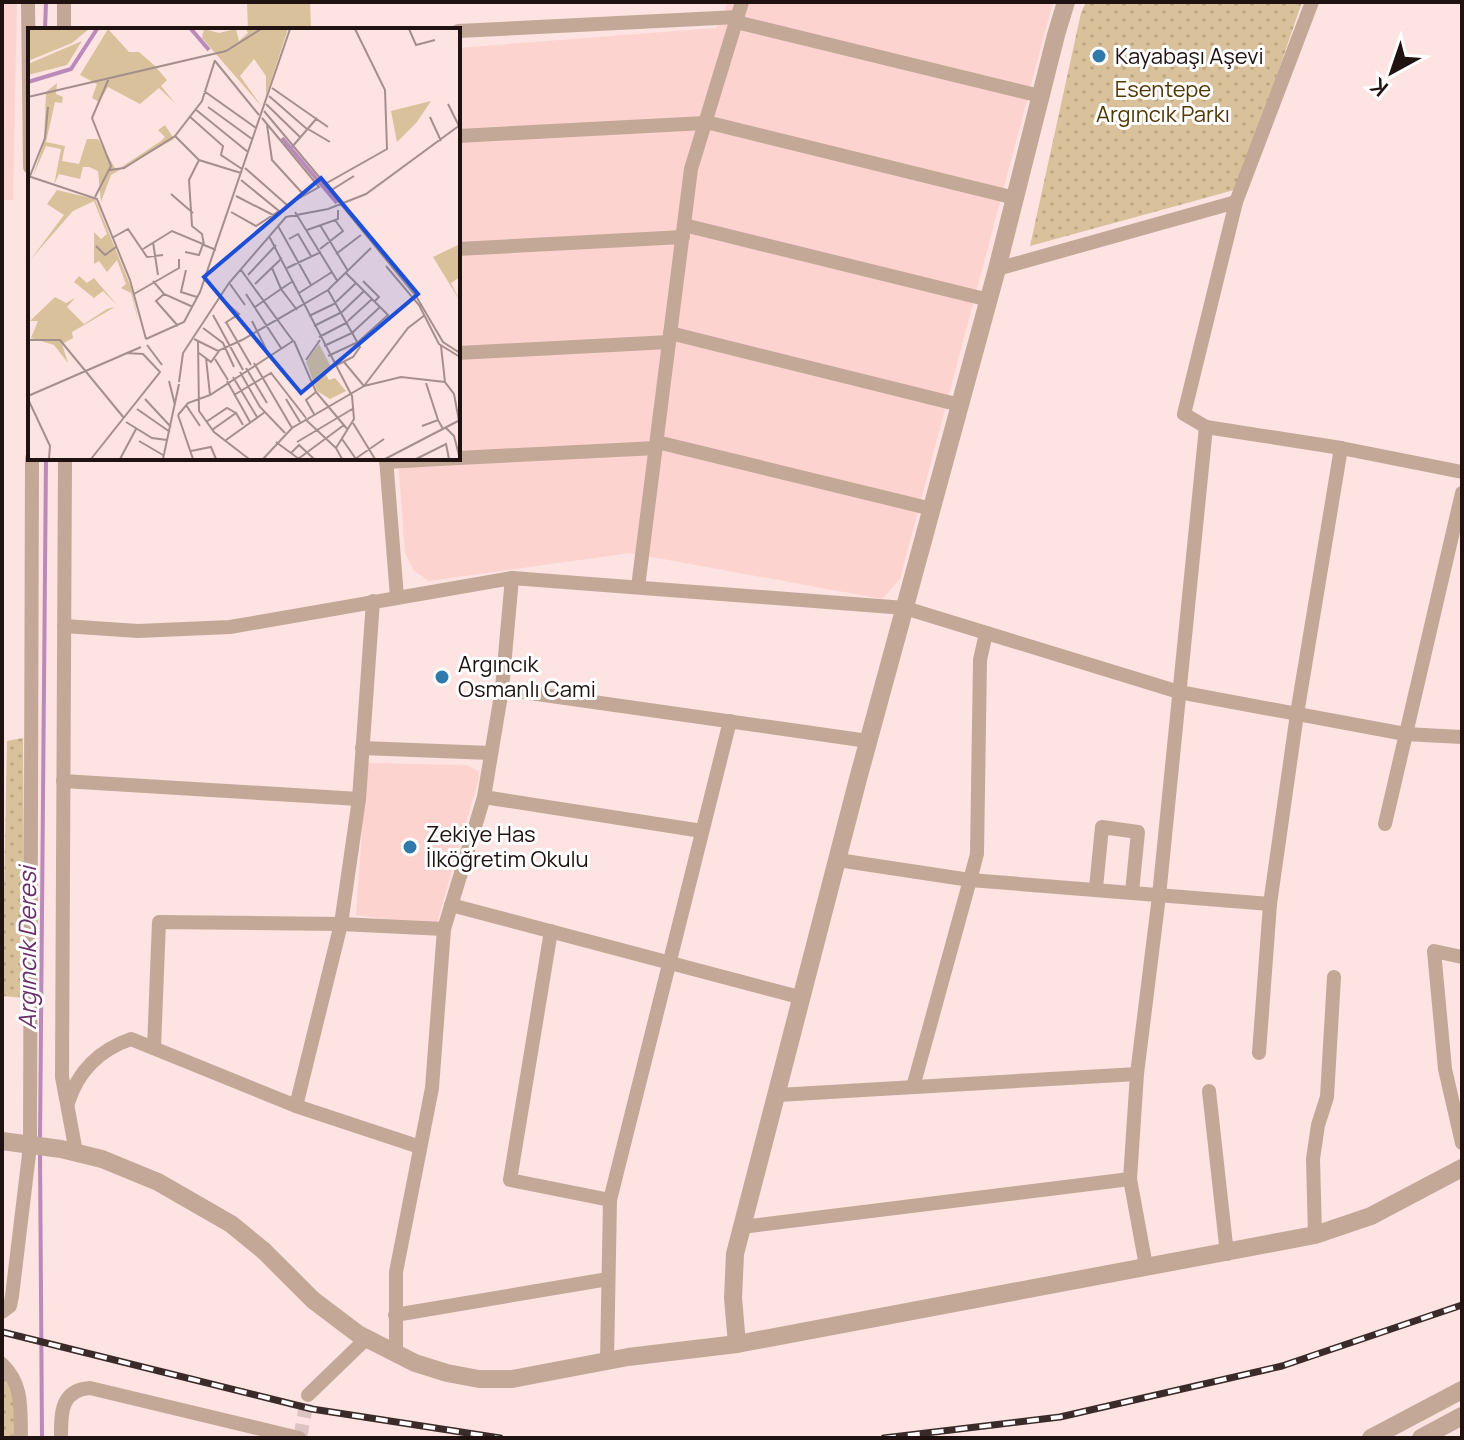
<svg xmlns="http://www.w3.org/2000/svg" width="1464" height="1440" viewBox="0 0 1464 1440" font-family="Manrope,sans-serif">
<defs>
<pattern id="green-dots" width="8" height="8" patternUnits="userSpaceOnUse" patternTransform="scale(2)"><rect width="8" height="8" fill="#d9c19b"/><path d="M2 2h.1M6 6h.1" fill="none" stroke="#baa584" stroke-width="1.8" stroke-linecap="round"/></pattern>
</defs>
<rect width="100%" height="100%" fill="#fde3e1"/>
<g fill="#fdd3d0">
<path d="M2,2H17L13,200H2Z"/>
<path d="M728,2H1053L900,579L882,599L630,553L429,581L414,571L405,553L398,458H458V48L716,28Z"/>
<path d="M367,763L467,765L478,771L479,778L436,926L356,915Z"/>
</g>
<g fill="url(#green-dots)">
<path d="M1086,2H1302L1238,189L1030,246L1081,13Z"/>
<path d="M23,738L25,998L2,996L7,741Z"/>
<path d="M2,1354L13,1369L19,1438H2Z"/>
</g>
<path fill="#d9c19b" d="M247,2H310L311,30H248Z"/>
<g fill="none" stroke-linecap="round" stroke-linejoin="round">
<g stroke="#ba8aba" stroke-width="4">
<path d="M45,30L46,2"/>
<path d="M40,1140L46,458"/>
<path d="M40,1152L42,1438"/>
</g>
<path stroke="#dcc4c2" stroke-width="14" stroke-dasharray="14 7" stroke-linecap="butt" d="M300,1438L308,1395"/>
<g stroke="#c3a898" stroke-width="14">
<path d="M28,2L30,167"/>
<path d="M736,22L1040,96"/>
<path d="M64,30V2"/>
<path d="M458,31L738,17"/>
<path d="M706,122L1015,198"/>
<path d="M458,136L705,123"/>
<path d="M684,225L989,300"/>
<path d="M458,249L683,237"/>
<path d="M997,269L1236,202"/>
<path d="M670,333L960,405"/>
<path d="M458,353L669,342"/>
<path d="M1206,427L1184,414L1236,202L1312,2"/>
<path d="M657,442L932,509"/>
<path d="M65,458L62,1077L76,1152"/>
<path d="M386,458L397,597"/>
<path d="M458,458L656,448"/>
<path d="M386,462L458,458"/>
<path d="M638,587L691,169L742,2"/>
<path d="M64,626L138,631L230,627L512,578L905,608L1179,692L1405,734L1462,737"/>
<path d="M502,689L868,741"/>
<path d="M362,748L491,753"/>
<path d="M63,781L359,799"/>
<path d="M484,797L702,831"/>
<path d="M1385,824L1462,493"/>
<path d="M838,860L970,880L977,854L980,660L986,633"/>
<path d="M1096,888L1102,827L1138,832L1132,892"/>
<path d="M451,905L803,998"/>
<path d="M551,931L510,1180L610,1200"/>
<path d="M1462,957L1434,951L1445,1069L1462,1143"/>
<path d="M154,1048L159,922L341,924L444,929"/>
<path d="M1259,1053L1270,904L1297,714L1341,448"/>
<path d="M913,1087L970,880L1270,904"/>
<path d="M1209,1091L1227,1254"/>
<path d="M778,1095L1137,1074"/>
<path d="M68,1103C78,1071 99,1050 131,1039L296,1106L420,1147"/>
<path d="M296,1106L341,924L359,799L373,601"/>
<path d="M742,1227L1130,1179"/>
<path d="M1315,1235L1313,1159L1318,1125L1327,1097L1334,977"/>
<path d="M1146,1266L1130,1179L1137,1074L1159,896L1206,427L1341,448L1462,472"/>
<path d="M2,1312L10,1306L12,1296L30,1146L32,458"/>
<path d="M395,1315L608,1279"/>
<path d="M396,1354V1272L432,1088L444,929L484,797L502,689L512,578"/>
<path d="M607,1361L610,1200L730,721"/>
<path d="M2,1364C24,1385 20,1410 21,1438"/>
<path d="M308,1395L366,1339"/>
<path d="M61,1438C61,1414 60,1390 90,1388L299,1438"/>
</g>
<g stroke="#c3a898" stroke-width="18">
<path d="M2,1141L61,1149L102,1159L158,1182L231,1224L264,1251L313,1300L358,1334L415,1363L447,1373L479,1379H512L628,1357L737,1344L1315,1235L1371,1216L1462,1168"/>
<path d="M737,1344L733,1298L735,1254L858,779L997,269L1056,35L1066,2"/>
<path d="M1371,1438L1462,1390"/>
<path d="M1421,1438L1462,1416"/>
</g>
<defs>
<g id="rail">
<path d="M2,1332L312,1409L500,1438"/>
<path d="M884,1438L1060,1417L1282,1366L1462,1305"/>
</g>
</defs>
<use href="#rail" stroke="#3a2a29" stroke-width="7"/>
<use href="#rail" stroke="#fff" stroke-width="4" stroke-dasharray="12" stroke-linecap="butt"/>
</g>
<g fill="#3079ad" stroke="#fff" stroke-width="3">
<circle cx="1099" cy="56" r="8"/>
<circle cx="442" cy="677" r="8"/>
<circle cx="410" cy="847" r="8"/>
</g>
<g text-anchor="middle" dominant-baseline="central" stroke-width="6" stroke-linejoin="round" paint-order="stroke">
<g font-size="22" fill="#201211" stroke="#fff" text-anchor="start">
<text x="1115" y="56">Kayabaşı Aşevi</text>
<text x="458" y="664">Argıncık<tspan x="458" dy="25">Osmanlı Cami</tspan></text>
<text x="426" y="834">Zekiye Has<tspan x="426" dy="25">İlköğretim Okulu</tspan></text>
</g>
<g font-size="22" fill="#513807" stroke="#fff">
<text x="1163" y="89">Esentepe<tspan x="1163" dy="25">Argıncık Parkı</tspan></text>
</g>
<g font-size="24" font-style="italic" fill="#692e6a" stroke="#fff">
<text transform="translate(26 948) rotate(-90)">Argıncık Deresi</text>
</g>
</g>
<g transform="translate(28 28)">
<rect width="432" height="432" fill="#fde3e1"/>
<path d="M0,1H61L44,15L0,33ZM80,1L101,24H111L126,37L139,52L133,58L147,75L131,60L112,76L80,59L71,74L64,70L69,56L52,47ZM176,1L191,5L208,1L211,13L220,5L218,1H260L238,68V48L226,31L212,48L234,79L174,10ZM54,13L39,37L0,47V36ZM29,55L28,66L35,69L34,75L27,74L18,114L37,118L34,133L51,136L59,111H70L87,140H92L133,113L137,109L130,102L137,97L146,111L83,147L73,174L70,143L61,139H55L52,151L31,146L26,157L33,121L18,118L5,148L16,114L18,64ZM403,73L389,94L369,114L363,83ZM29,162L67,171L103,259L111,295L103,265L93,260L98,256L89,232L79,244L71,233L66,236V204L73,211L79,206L66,173L45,183L3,231L36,187L19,176ZM432,216V249L423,255L432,273L405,229ZM51,248L59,255L66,250L89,277L75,263L66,270L46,254ZM27,269L38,275L47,270L39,279L56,296L79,281L87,279L44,304L45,310L34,316L40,335L26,317L3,310L10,293H2ZM291,316L303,339L297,345L301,352L307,350L318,363L302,371L289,363L278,334Z" fill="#d9c19b"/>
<path fill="none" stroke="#ba8aba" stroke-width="4" d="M163,1L181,22M0,54L43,41L69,1M254,110L309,175"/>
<path fill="none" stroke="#a58f8e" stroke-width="2" d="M381,1L388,17L407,12M187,33L231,87M244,60L300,99M176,63L228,100M241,68L280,102M0,69L198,23L233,1M238,76L273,110M420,76L431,98M180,79L224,111M167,81L220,124M236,83L297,156L359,121L357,62L327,1M161,88L195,118L193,127L214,141M402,89L413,113M239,97L244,132L276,167M280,101L302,114M147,108L171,132L213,145M264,119L289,90M171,132L161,152L164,198L174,206L176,217L188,222M217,140L259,177L291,159L234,90M82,142L96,140L147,108L174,73L187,32M0,148L69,171L102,252L118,311M2,148L17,110L20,79M326,148L302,163L388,268L415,314L432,325M143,166L165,185M208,168L245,187M67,169L83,138L64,90L81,50M203,184L228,198L251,183L213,152M267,184L310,254M292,197L320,243M250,198L283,257M279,202L310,191V182M241,208L324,368L326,391L308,420L314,431M84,210L100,201L119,229L135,227M261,211L270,206L283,228M125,214L130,247M68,218L77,227L88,219M115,221L144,203L175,216L171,227L157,224M292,221L315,203L307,192M308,226L333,207M358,238L391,277L411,316L432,329M259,240L293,224M158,242L153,264L169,269M318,245L360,287L330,314M220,247L248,217M125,253L136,266L165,279M265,253L253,261L269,282M335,253L351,269L346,274M202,256L217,277M227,256L254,230M300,262L332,319L325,329L305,339M271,265L304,244M106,266L151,240V231M136,266L128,273L150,298M218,266L253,320M194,271L211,286L197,295M308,274L328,255M227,279L253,261L244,240M314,284L336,263M185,287L215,342M281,288L308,275M224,293L241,327M320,293L344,271M198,294L223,337M286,298L314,284M175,300L195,315L206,339M325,304L352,279M291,309L320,294M118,311L156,294L172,264L262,1M166,311L190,323L214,312L300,262L343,220M0,312H32L96,390M170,313L171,383L186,404L221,431M266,313L288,364L320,402M119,317L134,337M296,318L326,304M413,318L417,354L426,366L431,393M171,325L183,334L191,323M300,328L330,314M178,330L182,367M187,331L200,352M278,332L292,312M226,335L264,400M218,340L239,375M212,344L232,379L257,405M205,349L229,389M141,353L147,377M199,353L222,394M151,354L155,325L201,255L258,189L300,181L338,166L432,97M398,355L410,392M336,358L380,300L397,287M336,358L373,349L417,354M206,367L243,345L278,390M0,368L113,319M0,371L22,418L21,431M117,371L143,399M258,371L272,394M158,377L172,398M109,381L142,404M286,386L278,372L288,364M150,387L160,375L182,367L265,313L213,242M150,387L165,431M277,391L308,420M98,394L124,410L139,412M178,394L199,380L208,385M325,395L347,431M394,398L410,392L415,401M418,400L426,408L432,431M184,402L208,385L215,397M314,411L328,431M198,412L237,384M111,413L135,427M248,414L271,431M269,414L326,380M163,423L183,419L188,431M263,425L271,417L286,431M63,431L132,344L115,326L98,325M92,431L108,401M135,431L151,356M235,431L264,400L336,358L316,334M270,431L316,397M327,431L356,411M357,431L432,392M388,431L418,416L421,431"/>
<path fill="#1d4ed8" fill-opacity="0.15" stroke="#1d4ed8" stroke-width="4" d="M293,150L390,266L273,365L176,249Z"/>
<rect width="432" height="432" fill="none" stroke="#201211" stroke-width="4"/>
</g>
<rect width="1464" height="1440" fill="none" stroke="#201211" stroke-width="8"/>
<g transform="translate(1392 72) rotate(220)" stroke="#ffffff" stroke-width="6" paint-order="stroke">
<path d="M0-6L14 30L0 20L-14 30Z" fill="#201211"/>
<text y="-12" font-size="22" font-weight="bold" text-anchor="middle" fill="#201211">K</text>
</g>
</svg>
